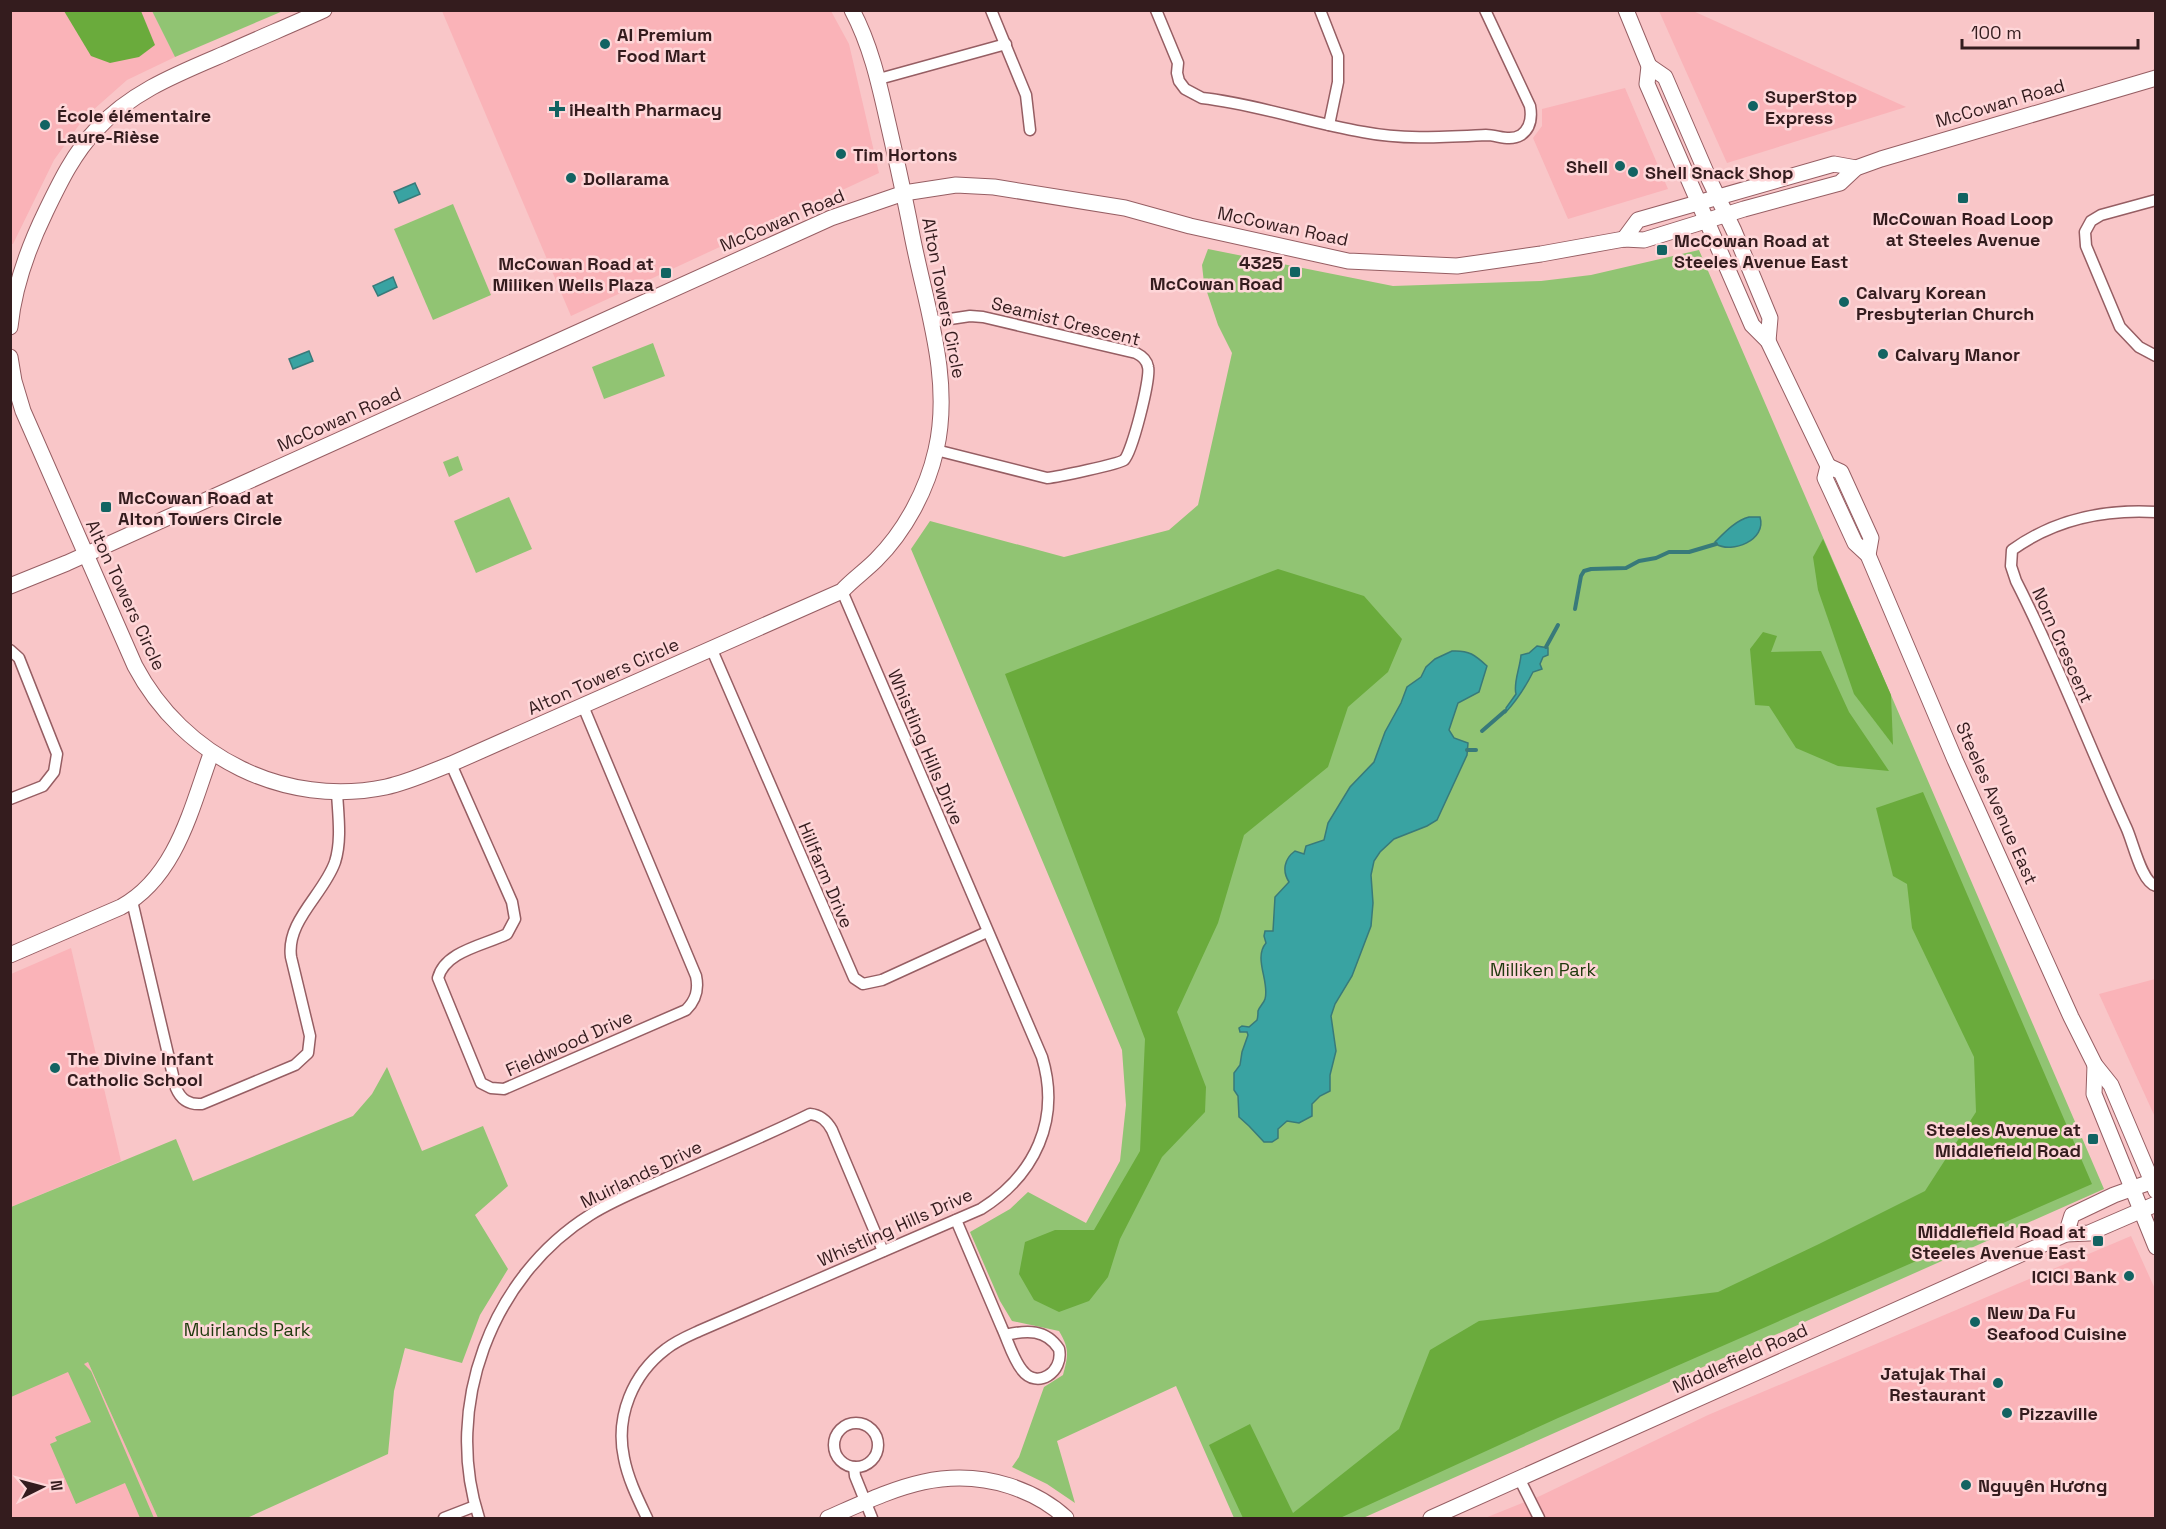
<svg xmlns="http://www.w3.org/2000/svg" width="2166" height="1529" viewBox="0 0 2166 1529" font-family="'Space Grotesk',sans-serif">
<rect width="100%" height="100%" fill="#f9c6c8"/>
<g fill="#fab3b8">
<path d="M10,11H152L175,57L127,80L84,118L54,160L13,244H10Z"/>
<path d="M442,11H831L849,44L879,173L571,316Z"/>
<path d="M1659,11H1693L1906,107L1727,163Z"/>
<path d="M1625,88L1668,189L1568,219L1533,138L1542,126V109Z"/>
<path d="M71,948L121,1161L11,1207V974Z"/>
<path d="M2155,979H2156L2155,1117L2099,994Z"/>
<path d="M2131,1236L2155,1289V1518H1485L1540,1496L1708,1415Z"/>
<path d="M88,1362L158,1518H11L10,1397Z"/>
</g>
<g fill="#91c473">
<path d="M152,11H283L175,57Z"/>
<path d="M453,204L491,295L433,320L394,229Z"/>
<path d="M1208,249L1393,286L1541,281L1591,275L1699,250L2104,1189L1363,1518H1234L1176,1386L1057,1441L1075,1503L1047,1484L1012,1467L1019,1457L1044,1387L1063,1375C1068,1356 1070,1349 1059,1331L1012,1321L1000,1301L970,1232L1010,1209L1028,1192L1086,1223L1120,1161L1126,1105L1122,1050L911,549L930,521L1064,557L1169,530L1198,505L1232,353L1218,325L1204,283L1202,265Z"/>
<path d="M653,343L665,376L604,399L592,367Z"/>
<path d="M458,456L463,470L449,477L443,462Z"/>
<path d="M509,497L532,549L476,573L454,521Z"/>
<path d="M387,1067L422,1151L483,1126L508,1186L475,1215L508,1269L480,1315L462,1363L405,1348L394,1391L388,1454L247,1518H158L88,1362L84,1364L91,1371L154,1518H140L125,1483L76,1504L50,1444L57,1441L55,1437L91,1422L68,1372L11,1397V1207L176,1139L193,1181L353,1116L372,1094Z"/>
</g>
<g fill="#6aab3c">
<path d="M64,11H141L155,45L139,57L110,63L91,56Z"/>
<path d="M1823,539L1891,695L1893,745L1854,694L1818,590L1813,557Z"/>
<path d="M1278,569L1364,596L1402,639L1388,672L1348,707L1328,767L1244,835L1218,923L1177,1012L1206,1087L1205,1112L1162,1157L1120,1239L1108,1277L1089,1301L1059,1312L1034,1300L1019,1274L1025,1242L1055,1230H1094L1140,1151L1145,1039L1005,674Z"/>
<path d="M1763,632L1777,636L1771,652L1821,651L1849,712L1889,771L1838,766L1796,748L1769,706L1755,705L1750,649Z"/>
<path d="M1923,792L2092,1184L1558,1418L1340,1518H1243L1209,1445L1250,1424L1293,1513L1399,1429L1430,1350L1479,1321L1718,1292L1819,1244L1925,1191L1976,1112L1974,1057L1912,928L1907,884L1893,876L1876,808Z"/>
</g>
<g fill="#39a3a2" stroke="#387a7a" stroke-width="1.5">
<path d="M415,183L420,194L399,203L394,192Z"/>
<path d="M393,277L397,287L378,296L373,286Z"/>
<path d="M309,351L313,361L293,369L289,359Z"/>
<path d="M1749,517H1760C1767,540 1732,554 1716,544L1715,542C1724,533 1736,520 1749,517Z"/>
<path d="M1537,646L1548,648V655L1543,657L1540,664L1542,669L1533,672C1526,686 1517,700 1506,712V708L1516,694C1513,683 1520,668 1521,655L1529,653Z"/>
<path d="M1452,651C1469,650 1475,655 1487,666L1479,692L1458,703L1449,730L1454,738L1468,743L1467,755L1437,820L1427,826L1394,839L1380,852L1374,861L1371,875L1373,903L1371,926L1352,976L1335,1004L1331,1016L1336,1051L1330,1075V1091L1320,1096L1312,1104V1116L1299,1123L1287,1121L1278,1129V1138L1272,1142H1264L1249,1126L1239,1117L1238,1096L1234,1090V1073L1240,1065L1242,1052L1248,1035L1247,1032H1240L1239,1028L1242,1026L1249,1027L1257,1020C1258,1017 1258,1014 1258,1011C1259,1007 1264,1003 1265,999C1270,982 1253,958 1266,943L1264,936L1265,931H1273L1275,897L1289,882C1282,871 1284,859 1295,851L1304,854L1306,846L1324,840L1328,823L1350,787L1374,762L1385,732L1401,703L1407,687L1421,677L1426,667L1435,659Z"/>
</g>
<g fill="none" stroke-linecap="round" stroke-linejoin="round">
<g stroke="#387a7a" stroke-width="4">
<path d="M1575,609L1581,576L1584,571L1591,569L1626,568L1639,561L1656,558L1669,552H1689L1716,544"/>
<path d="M1546,647L1558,625"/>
<path d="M1482,731L1505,711"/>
<path d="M1467,750H1476"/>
</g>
<defs>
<g id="street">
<path d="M991,10L1026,95L1030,130"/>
<path d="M1156,10L1178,63L1177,73L1179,81L1185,89L1202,98C1256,104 1309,123 1363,132C1404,140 1445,137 1486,135C1498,135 1509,142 1521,135C1531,128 1532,117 1530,106L1485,10"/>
<path d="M1320,10L1338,56V82L1329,125"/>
<path d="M879,79L1006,44"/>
<path d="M2156,200L2101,215L2091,221L2085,232L2086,246L2120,327L2139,347L2156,356"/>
<path d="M930,322L970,316L983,317L1136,353C1142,356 1147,360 1148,367C1151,378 1132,453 1124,460C1119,464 1057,477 1047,478L936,450"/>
<path d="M2156,512C2104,509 2055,519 2012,550L2011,566L2016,581C2057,661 2089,746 2126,827C2133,841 2141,882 2156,886"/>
<path d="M10,650L19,658L57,754L54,772L43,786L10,799"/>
<path d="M712,650L854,978L863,984L882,980L987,932"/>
<path d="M451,764L512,902L515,919L507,934C485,945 445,951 438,978L481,1083L491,1088L504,1089L686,1010C696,1000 699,990 696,976L583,706"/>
<path d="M132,901L176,1088C181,1100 189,1105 202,1104L295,1065L308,1053L310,1036L291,957C286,921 324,894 335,862C342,840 338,814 337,792"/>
<path d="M956,1220C971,1256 987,1292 1002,1328C1008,1341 1013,1359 1022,1370C1037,1390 1064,1372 1059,1349C1046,1329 1027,1330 1005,1335"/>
<circle cx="856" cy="1445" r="22"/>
<path d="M854,1467L855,1476L872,1518"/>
<path d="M1519,1478L1539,1518"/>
<path d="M444,1518L475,1506"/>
<path d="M479,1518C443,1407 491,1277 590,1215C612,1201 637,1191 660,1181C710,1159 761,1138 810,1114C821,1115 827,1121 832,1130L883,1251"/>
<path d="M647,1518C638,1499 628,1479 624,1458C615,1416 633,1374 666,1349C676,1341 688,1336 699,1331L981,1209C1035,1175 1061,1120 1042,1057L842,591"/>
</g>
<g id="secondary">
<path d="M1626,10L1649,66L1647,84L1752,325L1768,341L1828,466L1825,478L1855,543L1868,555L1955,760L2071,1017L2095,1065L2111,1085L2156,1191"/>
<path d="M1649,66L1665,77L1709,179L1734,231L1770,318L1768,341"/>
<path d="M1624,239L1638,220L1834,164L1856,168"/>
<path d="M10,327C14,286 28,248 46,211C60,182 74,153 96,130C131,92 177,74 224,54C257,39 291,25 324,10"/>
<path d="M10,357L14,381L23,411L135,666C183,757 285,808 386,787C409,782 430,772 451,764L842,591C852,580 865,571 876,560C905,531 927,490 936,450C953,376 924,301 911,230C904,194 896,158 888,123C879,83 871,46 852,10"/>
<path d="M1828,466L1841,472L1871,538L1868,555"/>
<path d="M10,586L67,563L831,218L904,193L956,185L994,187L1125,208L1190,226L1348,261L1457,266L1541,254L1624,239L1644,240L1744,209L1840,183L1856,168L1881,159L2156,78"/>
<path d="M10,955L121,907C176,877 191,809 211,754"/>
<path d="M2095,1065L2094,1094L2156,1247"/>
<path d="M2066,1234L2072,1215L2114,1195L2156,1180"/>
<path d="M828,1518C890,1491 941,1464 1010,1486C1031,1493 1050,1503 1066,1518"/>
<path d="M1431,1518L2066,1234L2089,1233L2156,1204"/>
</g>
</defs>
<use href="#street" stroke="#965e63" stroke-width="13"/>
<use href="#secondary" stroke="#965e63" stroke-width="17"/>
<use href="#street" stroke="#fff" stroke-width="10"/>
<use href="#secondary" stroke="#fff" stroke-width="15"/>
</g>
<g fill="#126362" stroke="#fed6d8" stroke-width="2">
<circle cx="605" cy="44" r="6"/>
<circle cx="1753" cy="106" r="6"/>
<path d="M554 100h6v6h6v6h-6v6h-6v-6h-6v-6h6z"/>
<circle cx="45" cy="125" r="6"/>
<circle cx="841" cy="154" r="6"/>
<circle cx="1620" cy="166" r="6"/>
<circle cx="1633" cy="172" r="6"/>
<circle cx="571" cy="178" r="6"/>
<rect x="1957" y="192" width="12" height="12" rx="3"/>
<rect x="1656" y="244" width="12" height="12" rx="3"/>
<rect x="1289" y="266" width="12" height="12" rx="3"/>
<rect x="660" y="267" width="12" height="12" rx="3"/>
<circle cx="1844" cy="302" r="6"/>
<circle cx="1883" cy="354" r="6"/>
<rect x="100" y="501" width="12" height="12" rx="3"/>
<circle cx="55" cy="1068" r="6"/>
<rect x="2087" y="1133" width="12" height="12" rx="3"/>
<rect x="2092" y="1235" width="12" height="12" rx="3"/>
<circle cx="2129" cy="1276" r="6"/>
<circle cx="1975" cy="1322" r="6"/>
<circle cx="1998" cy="1383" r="6"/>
<circle cx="2007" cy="1413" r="6"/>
<circle cx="1966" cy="1485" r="6"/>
</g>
<g text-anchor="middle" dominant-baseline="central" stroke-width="5" stroke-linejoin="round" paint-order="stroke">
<g font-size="18" font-weight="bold" fill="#341c1e" stroke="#fed6d8" text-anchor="start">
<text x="617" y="34">AI Premium<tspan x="617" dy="21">Food Mart</tspan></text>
<text x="1765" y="96">SuperStop<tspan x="1765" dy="21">Express</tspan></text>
<text x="569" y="109">iHealth Pharmacy</text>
<text x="57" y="115">École élémentaire<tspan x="57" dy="21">Laure-Rièse</tspan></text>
<text x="853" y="154">Tim Hortons</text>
<text x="1608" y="166" text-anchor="end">Shell</text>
<text x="1645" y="172">Shell Snack Shop</text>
<text x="583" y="178">Dollarama</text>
<text x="1963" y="218" text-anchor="middle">McCowan Road Loop<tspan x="1963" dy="21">at Steeles Avenue</tspan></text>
<text x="1674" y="240">McCowan Road at<tspan x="1674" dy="21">Steeles Avenue East</tspan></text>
<text x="1283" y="262" text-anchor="end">4325<tspan x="1283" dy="21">McCowan Road</tspan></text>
<text x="654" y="263" text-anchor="end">McCowan Road at<tspan x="654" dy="21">Miliken Wells Plaza</tspan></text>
<text x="1856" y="292">Calvary Korean<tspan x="1856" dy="21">Presbyterian Church</tspan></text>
<text x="1895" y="354">Calvary Manor</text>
<text x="118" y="497">McCowan Road at<tspan x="118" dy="21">Alton Towers Circle</tspan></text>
<text x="67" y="1058">The Divine Infant<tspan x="67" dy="21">Catholic School</tspan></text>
<text x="2081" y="1129" text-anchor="end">Steeles Avenue at<tspan x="2081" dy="21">Middlefield Road</tspan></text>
<text x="2086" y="1231" text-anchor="end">Middlefield Road at<tspan x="2086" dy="21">Steeles Avenue East</tspan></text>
<text x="2117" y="1276" text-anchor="end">ICICI Bank</text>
<text x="1987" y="1312">New Da Fu<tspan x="1987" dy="21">Seafood Cuisine</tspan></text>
<text x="1986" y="1373" text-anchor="end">Jatujak Thai<tspan x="1986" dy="21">Restaurant</tspan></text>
<text x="2019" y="1413">Pizzaville</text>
<text x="1978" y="1485">Nguyên Hương</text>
</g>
<g font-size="18" fill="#341c1e" stroke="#fed6d8">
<text transform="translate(2000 103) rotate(-16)">McCowan Road</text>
<text transform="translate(782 220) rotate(-23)">McCowan Road</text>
<text transform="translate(1283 226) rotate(12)">McCowan Road</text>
<text transform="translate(944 298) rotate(79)">Alton Towers Circle</text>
<text transform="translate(1066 321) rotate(14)">Seamist Crescent</text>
<text transform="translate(339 419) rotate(-24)">McCowan Road</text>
<text transform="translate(126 595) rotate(65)">Alton Towers Circle</text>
<text transform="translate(2063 645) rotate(66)">Norn Crescent</text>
<text transform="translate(603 676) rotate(-24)">Alton Towers Circle</text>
<text transform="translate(926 747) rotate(67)">Whistling Hills Drive</text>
<text transform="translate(1997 803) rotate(66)">Steeles Avenue East</text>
<text transform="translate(826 875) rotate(67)">Hillfarm Drive</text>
<text transform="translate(569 1043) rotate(-24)">Fieldwood Drive</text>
<text transform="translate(641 1174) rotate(-26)">Muirlands Drive</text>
<text transform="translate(895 1227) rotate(-24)">Whistling Hills Drive</text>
<text transform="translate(1740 1358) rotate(-24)">Middlefield Road</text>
</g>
<g font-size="18" fill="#203a0e" stroke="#fed6d8">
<text x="1543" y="969">Milliken Park</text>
<text x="247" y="1329">Muirlands Park</text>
</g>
</g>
<rect width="2166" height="1529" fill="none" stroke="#341c1e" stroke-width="24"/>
<g transform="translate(42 1487) rotate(84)" stroke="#fed6d8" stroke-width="4.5" paint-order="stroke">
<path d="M0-4.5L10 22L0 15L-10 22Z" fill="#341c1e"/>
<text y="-9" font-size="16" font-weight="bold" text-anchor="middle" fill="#341c1e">N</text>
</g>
<path d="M1962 39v9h176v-9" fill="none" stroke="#341c1e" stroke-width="3"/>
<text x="1971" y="39" font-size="18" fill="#341c1e" stroke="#fed6d8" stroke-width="4.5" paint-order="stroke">100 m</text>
</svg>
